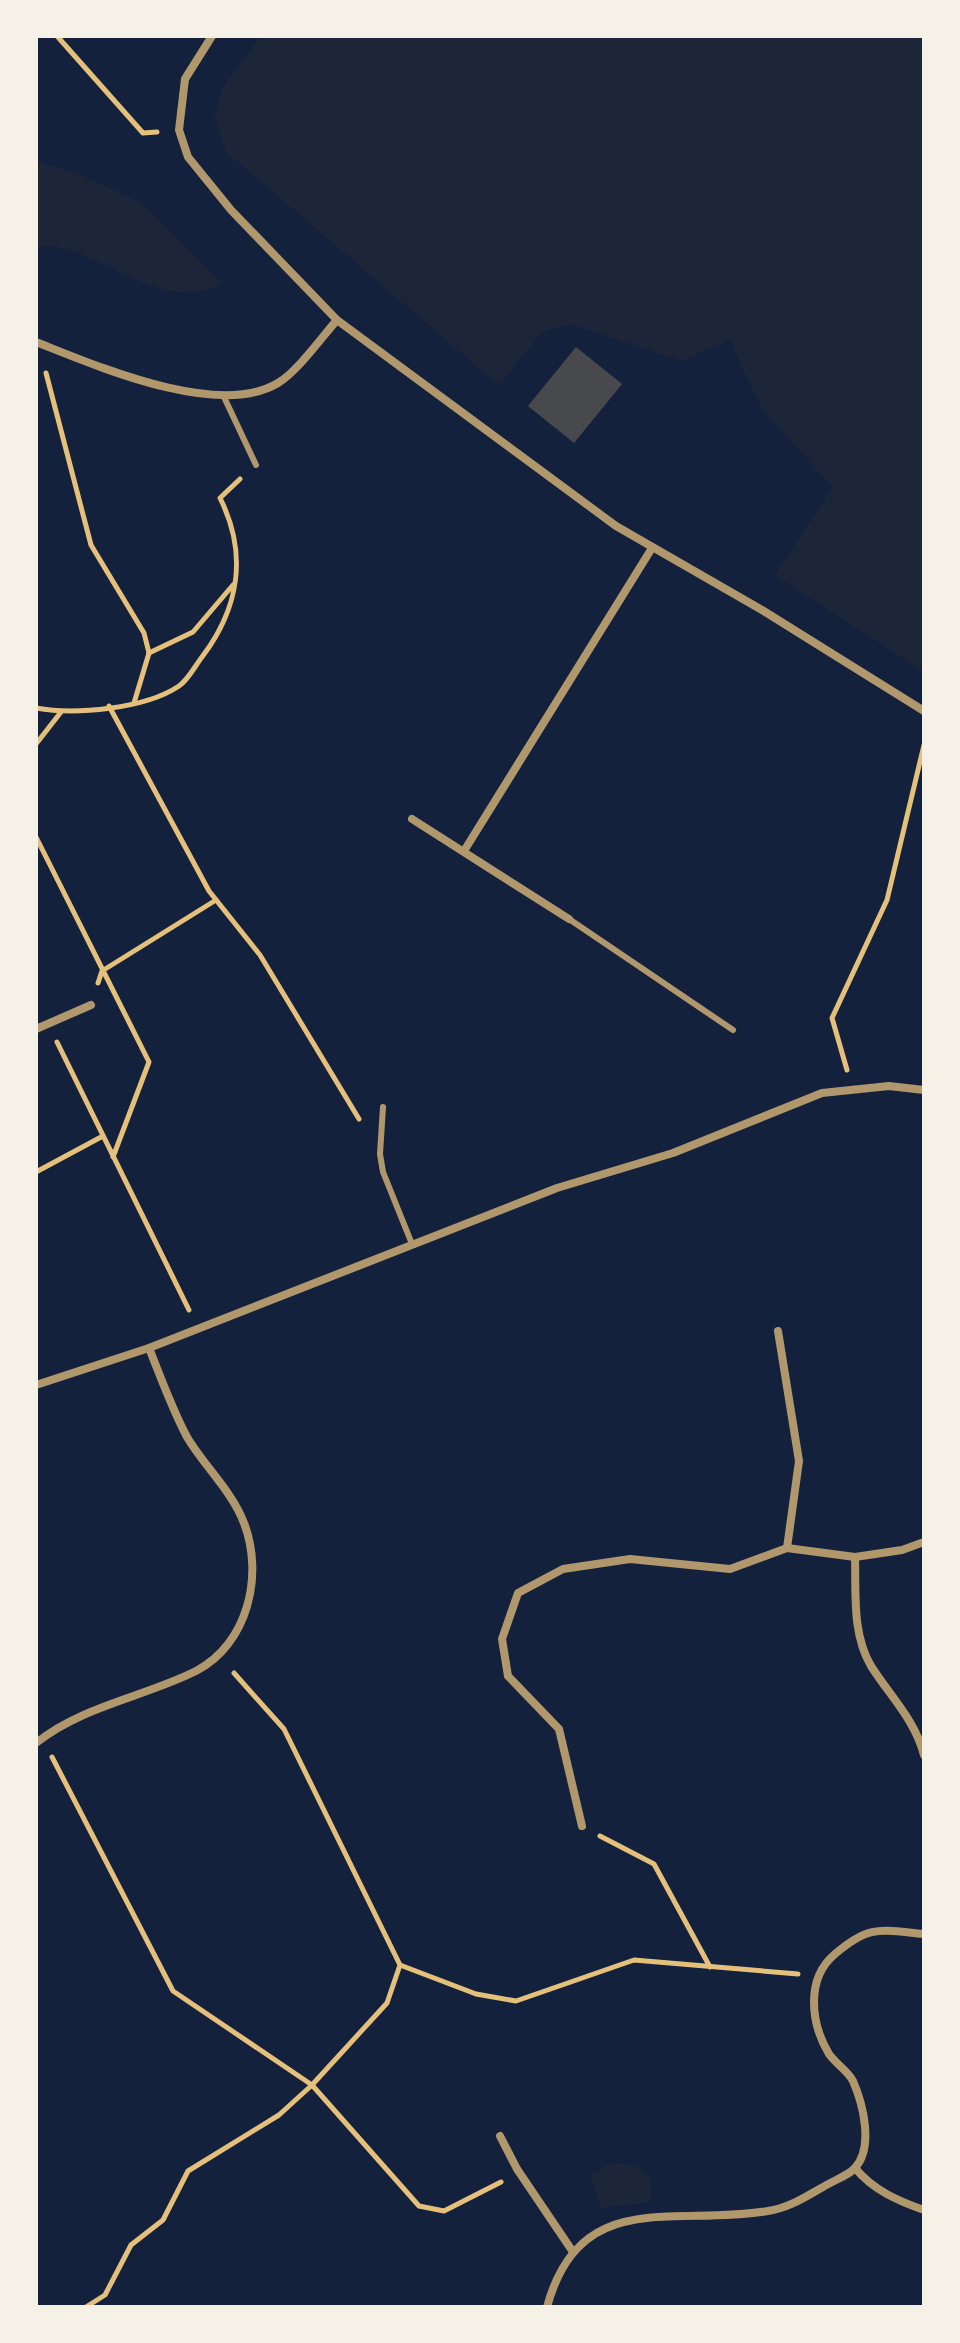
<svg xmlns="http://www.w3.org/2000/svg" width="960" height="2343" viewBox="0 0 960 2343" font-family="Figtree,sans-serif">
<rect width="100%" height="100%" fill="#14213d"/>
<g fill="#1d2539">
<path d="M261,36H924V672L775,575L833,487L764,412L729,340L682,361L570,324L542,332L499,385L226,152L215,116L222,88Z"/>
<path d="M36,161L76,173L139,201L222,283C169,311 117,266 68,249C58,246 46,247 36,247Z"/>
<path d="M624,2163L640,2168L650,2179L651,2202L601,2208L590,2176L607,2165Z"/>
</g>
<path fill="#48494c" d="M576,347L622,384L574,443L528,406Z"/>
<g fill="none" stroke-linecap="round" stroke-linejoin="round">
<g stroke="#e5c07b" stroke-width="5">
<path d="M57,36L143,133L157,132"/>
<path d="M46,373L91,545L144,633L149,653L134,703"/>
<path d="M149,653L193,632L233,585"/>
<path d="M109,706L209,891L260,955L359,1119"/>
<path d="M36,708C75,715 145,709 179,686C188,680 195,666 202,657C239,608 248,554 220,498L240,479"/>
<path d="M36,744L61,712"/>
<path d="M36,837L149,1062L113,1157"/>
<path d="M98,983L102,971L216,900"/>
<path d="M57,1042L189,1310"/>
<path d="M847,1070L832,1018L887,900L924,745"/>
<path d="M36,1172L103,1136"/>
<path d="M234,1673L284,1729L400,1965L476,1994L516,2001L634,1960L798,1974"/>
<path d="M52,1757L173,1991L312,2085L419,2206L444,2211L501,2182"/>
<path d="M600,1836L654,1864L710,1967"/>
<path d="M86,2307L105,2295L131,2245L163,2220L188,2171L279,2115L312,2085L387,2003L400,1965"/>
</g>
<g stroke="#b1986c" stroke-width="6">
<path d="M224,397L256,465"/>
<path d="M569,919L733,1030"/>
<path d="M383,1107L380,1154L383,1172L412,1244"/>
</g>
<g stroke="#b1986c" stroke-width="8">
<path d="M212,36L185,79L179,130L188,157L231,210L337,320L616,526L762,610L924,711"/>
<path d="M36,342C97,366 218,419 278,383C297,372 322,337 337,320"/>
<path d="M412,819L569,919"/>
<path d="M464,851L652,548"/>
<path d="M36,1029L91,1005"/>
<path d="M778,1331L799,1461L787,1548"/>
<path d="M36,1385L149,1348L557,1188L673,1153L822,1093L889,1086L924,1090"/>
<path d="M855,1557C856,1593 852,1634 871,1666C890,1696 915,1720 924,1755"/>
<path d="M36,1743C82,1706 144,1697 196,1671C248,1644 264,1575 244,1523C232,1491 204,1466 187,1437C172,1409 161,1378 149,1348"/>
<path d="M582,1826L559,1729L508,1676L502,1639L518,1593L563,1569L630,1559L730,1569L787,1548L855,1557L902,1550L924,1542"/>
<path d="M500,2136L517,2169L573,2252"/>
<path d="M855,2168C873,2190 898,2201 924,2210"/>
<path d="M547,2307C580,2186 676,2227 768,2211C789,2208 805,2197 823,2187C832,2181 848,2176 855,2168C874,2147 863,2104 853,2081C848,2071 836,2064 829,2054C811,2024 805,1979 835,1954C870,1924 881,1930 924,1934"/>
</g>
</g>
<rect width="960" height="2343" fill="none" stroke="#f6f1e7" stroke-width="76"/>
</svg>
